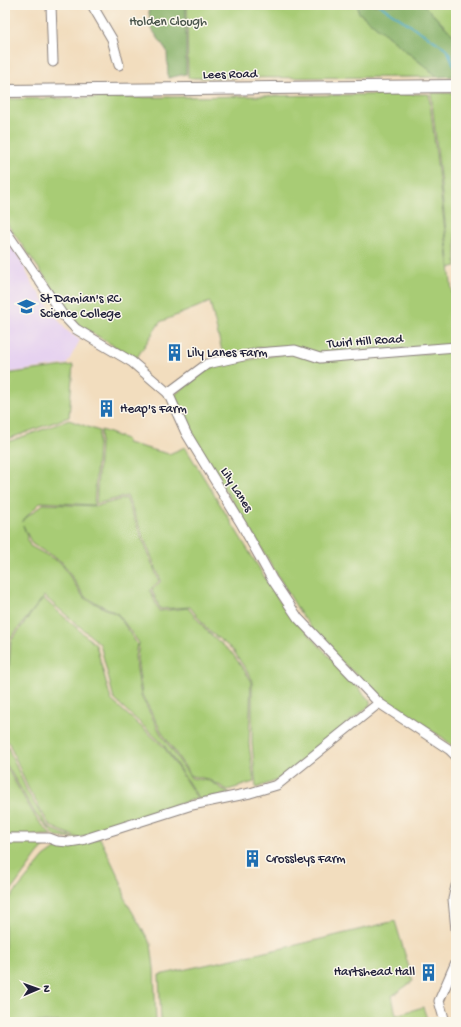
<svg xmlns="http://www.w3.org/2000/svg" width="461" height="1027" viewBox="0 0 461 1027" font-family="'Gochi Hand',sans-serif">
<rect width="100%" height="100%" fill="#fbf7ec"/>
<filter id="ink" filterUnits="userSpaceOnUse"><feTurbulence type="fractalNoise" baseFrequency=".025" numOctaves="2"/><feDisplacementMap in="SourceGraphic" scale="8" xChannelSelector="R" yChannelSelector="G"/><feConvolveMatrix kernelMatrix="1 2 1 2 8 2 1 2 1" color-interpolation-filters="sRGB"/></filter>
<filter id="wash" filterUnits="userSpaceOnUse"><feTurbulence type="fractalNoise" baseFrequency=".012" numOctaves="4" result="noise"/><feDisplacementMap in="SourceGraphic" scale="16" xChannelSelector="R" yChannelSelector="G"/><feGaussianBlur stdDeviation="0.9" result="paint"/><feColorMatrix in="noise" values="0 0 0 0 0 0 0 0 0 0 0 0 0 0 0 0 0 1.4 0 .05"/><feComposite in="paint" operator="in"/></filter>
<g filter="url(#wash)">
<rect width="100%" height="100%" fill="#f2ddbe"/>
<path fill="#e6d2f0" d="M5,236L23,264L31,282L66,330L80,340L67,364L5,373Z"/>
<g fill="#a8cc75" stroke="#657758">
<path d="M187,5H358V12L438,77L188,78Z"/>
<path d="M424,5H456V38Z"/>
<path d="M431,93H456V266L450,268Z"/>
<path d="M429,94L456,326V345L321,355L297,347L255,348L223,355L210,302L160,322L136,359L79,325L5,221V99Z"/>
<path d="M456,351V749L442,737L393,707L327,649L299,611L250,529L199,450L173,396L203,372L215,366L293,352L320,361Z"/>
<path d="M73,365L69,417L5,440V374Z"/>
<path d="M69,420L99,431L94,505L41,502L21,522L43,504L97,506L126,498L159,581L150,590L159,611L188,608L208,632L232,653L251,680L249,744L254,782L228,790L208,779L191,776L163,734L142,695L137,658L139,643L118,614L85,597L62,562L32,544L23,525L30,546L61,563L84,598L118,615L137,644L135,657L141,696L161,734L191,778L210,781L230,794L199,799L164,745L114,699L100,644L44,596L43,598L96,645L111,700L164,747L197,798L78,838L50,826L28,788L9,743L5,738V670L9,666L11,641L42,599L9,640L8,664L5,668V443Z"/>
<path d="M101,430L126,439L127,443L169,454L185,447L278,599L293,617L370,701V705L278,780L256,788L252,743V679L233,650L209,631L190,607L160,609L152,590L161,581L127,496L96,504Z"/>
<path d="M5,741L27,791L49,828L76,839L56,837L36,815L5,762Z"/>
<path d="M5,765L36,818L51,835L5,836Z"/>
<path d="M100,838L121,882L126,901L151,944L154,968L156,1022H5V904L44,857L58,847L75,844Z"/>
<path d="M42,841L45,846L37,855L5,899V842Z"/>
<path d="M395,921L413,981L392,996L396,1015L423,1007L428,1022H161L159,975L288,947Z"/>
</g>
<g fill="#86b066" stroke="#546950">
<path d="M148,5H186V74L168,78L167,51L151,28Z"/>
<path d="M358,5H424L456,38V76L438,77L358,12Z"/>
</g>
<g fill="none" stroke-linecap="round" stroke-linejoin="round">
<path stroke="#48a9c7" stroke-width="2" d="M379,5L447,49L456,70"/>
</g>
</g>
<g filter="url(#ink)">
<g fill="none" stroke-linecap="round" stroke-linejoin="round">
<defs>
<g id="street">
<path d="M51,5L53,62"/>
<path d="M92,5L112,39L119,65"/>
<path d="M5,230L62,314L76,329L132,362L168,393L186,433L242,525L272,579L298,618L379,703L450,750L456,756"/>
<path d="M168,393L207,364L257,353L295,350L320,358L456,347"/>
<path d="M5,838H49L57,841L69,842L82,840L192,805L250,793L277,785L379,703"/>
<path d="M456,886L453,899L456,930"/>
<path d="M445,1022L439,1001L456,962"/>
</g>
<path id="secondary" d="M5,91L456,86"/>
</defs>
<use href="#street" stroke="#8a807c" stroke-width="11"/>
<use href="#secondary" stroke="#8a807c" stroke-width="14"/>
<use href="#street" stroke="#fff" stroke-width="9"/>
<use href="#secondary" stroke="#fff" stroke-width="12"/>
</g>
</g>
<defs>
<symbol id="school-bare" viewBox="-9 -9 18 18"><path d="M0-5L7-2L0 1L-7-2ZM-4 1L0 2.5L4 1V4Q0 6-4 4Z" fill="#1f6fb2" stroke="#fbf7ec" stroke-width="2.5" paint-order="stroke"/></symbol>
<symbol id="building-bare" viewBox="-9 -9 18 18"><path d="M-4-6H4V6H1V3H-1V6H-4ZM-2.5-4.3h1.7v1.8h-1.7ZM.8-4.3h1.7v1.8H.8ZM-2.5-1h1.7V.8h-1.7ZM.8-1h1.7V.8H.8Z" fill="#1f6fb2" stroke="#fbf7ec" stroke-width="2.5" paint-order="stroke"/></symbol>
</defs>
<g fill-rule="evenodd">
<use href="#school-bare" x="14" y="294" width="25" height="25"/>
<use href="#building-bare" x="162" y="340" width="25" height="25"/>
<use href="#building-bare" x="94" y="396" width="25" height="25"/>
<use href="#building-bare" x="240" y="846" width="25" height="25"/>
<use href="#building-bare" x="416" y="960" width="25" height="25"/>
</g>
<g text-anchor="middle" dominant-baseline="central" stroke-width="3" stroke-linejoin="round" paint-order="stroke">
<g font-size="13" fill="#4a554c" stroke="#fbf7ec">
<text x="168" y="22">Holden Clough</text>
</g>
<g font-size="13" fill="#22223b" stroke="#fbf7ec">
<text transform="translate(230 75) rotate(-1)">Lees Road</text>
<text transform="translate(365 342) rotate(-4)">Twirl Hill Road</text>
<text transform="translate(236 490) rotate(58)">Lily Lanes</text>
</g>
<g font-size="13" fill="#22223b" stroke="#fbf7ec" text-anchor="start">
<text x="40" y="299">St Damian's RC<tspan x="40" dy="15">Science College</tspan></text>
<text x="187" y="353">Lily Lanes Farm</text>
<text x="120" y="409">Heap's Farm</text>
<text x="266" y="859">Crossleys Farm</text>
<text x="415" y="972" text-anchor="end">Hartshead Hall</text>
</g>
</g>
<rect width="461" height="1027" fill="none" stroke="#fbf7ec" stroke-width="20"/>
<g transform="translate(38 989) rotate(88)" stroke="#fbf7ec" stroke-width="3" paint-order="stroke">
<path d="M0-3L7 15L0 10L-7 15Z" fill="#22223b"/>
<text y="-6" font-size="11" font-weight="bold" text-anchor="middle" fill="#22223b">N</text>
</g>
</svg>
